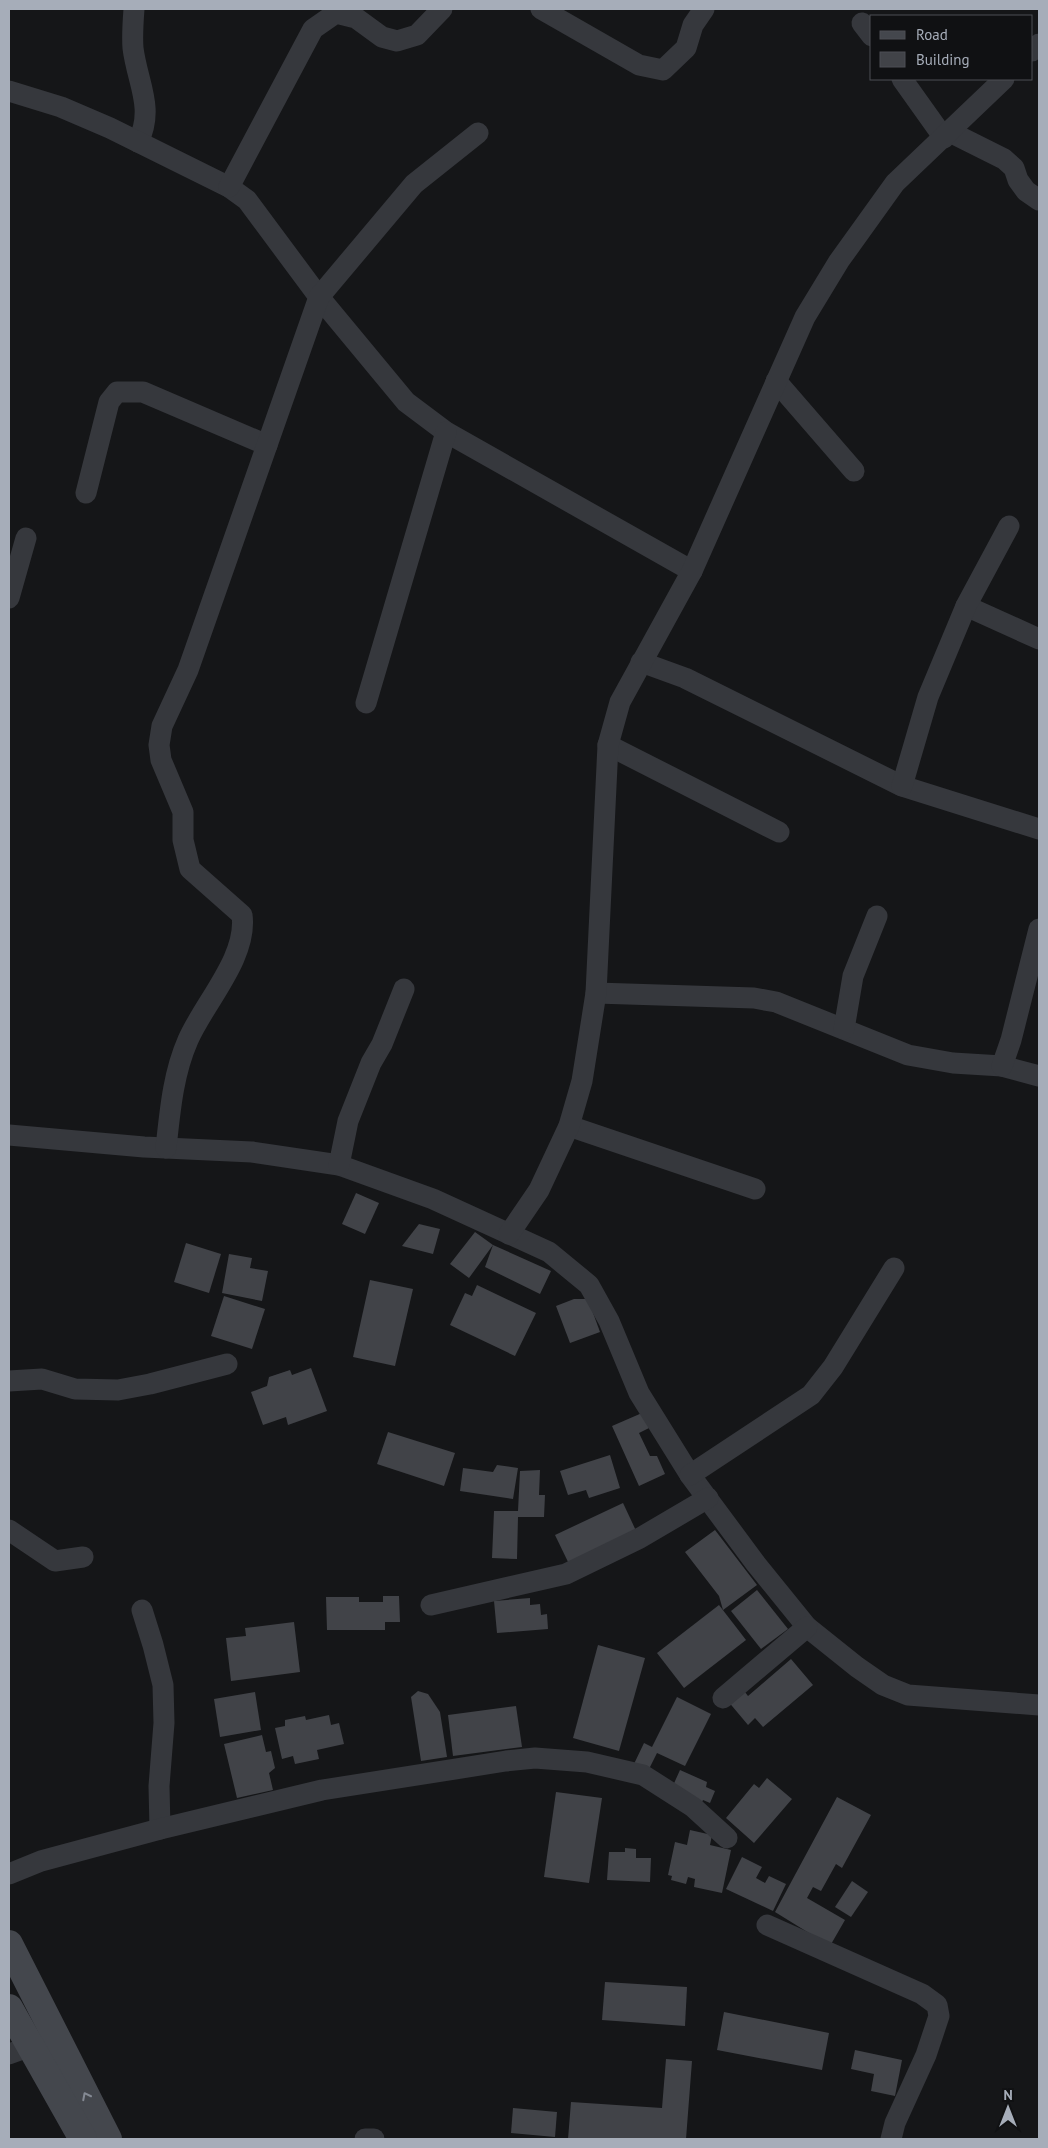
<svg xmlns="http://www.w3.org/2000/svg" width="1048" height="2148" viewBox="0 0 1048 2148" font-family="'PT Sans',sans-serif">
<rect width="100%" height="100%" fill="#151618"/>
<g fill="#414348">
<path d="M356,1193L379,1203L365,1234L342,1224Z"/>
<path d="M419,1224L440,1229L433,1254L402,1246Z"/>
<path d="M475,1232L493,1245L551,1271L540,1294L485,1267L493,1245L469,1278L450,1264Z"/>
<path d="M186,1243L221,1254L209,1293L174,1282Z"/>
<path d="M229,1254L252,1258L250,1268L268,1271L262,1301L222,1293Z"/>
<path d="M370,1280L413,1289L395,1366L353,1357Z"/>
<path d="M477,1285L536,1313L515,1356L450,1325L465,1293L472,1296Z"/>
<path d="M224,1296L265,1309L252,1349L211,1336Z"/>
<path d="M574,1299H588L600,1332L570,1343L556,1306Z"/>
<path d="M311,1368L327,1411L288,1425L286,1417L263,1425L251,1392L267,1386L269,1377L290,1370L292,1375Z"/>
<path d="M642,1413L649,1428L639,1433L650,1456H657L665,1474L639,1486L612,1426Z"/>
<path d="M388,1432L455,1453L444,1486L377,1464Z"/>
<path d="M610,1455L620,1488L589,1498L586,1490L568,1495L560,1471Z"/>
<path d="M497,1465L518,1468L513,1499L460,1491L463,1468L493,1472Z"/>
<path d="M540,1470L539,1495H545L544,1517H518L517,1559L492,1558L494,1511H518L520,1471Z"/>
<path d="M623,1503L638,1535L570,1566L555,1535Z"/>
<path d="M715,1530L757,1585L723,1610L719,1596L685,1552Z"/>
<path d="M757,1590L788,1629L761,1649L731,1611Z"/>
<path d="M383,1596H399L400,1622H385V1630H327L326,1597H359V1602H383Z"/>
<path d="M530,1598V1605L540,1604L541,1615L547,1614L548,1629L497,1633L494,1601Z"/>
<path d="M719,1605L746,1640L684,1688L657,1653Z"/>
<path d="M294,1622L300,1672L231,1681L226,1638L246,1636L245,1628Z"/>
<path d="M598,1645L645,1658L619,1751L573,1738Z"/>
<path d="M791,1659L813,1685L763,1727L755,1718L748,1725L727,1700L741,1687L748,1696Z"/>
<path d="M418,1691L428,1694L440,1712L447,1757L421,1761L411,1697Z"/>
<path d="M255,1692L261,1730L220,1737L214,1699Z"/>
<path d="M677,1697L711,1714L685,1766L657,1753L647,1773L633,1766L644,1743L652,1747Z"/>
<path d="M516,1706L522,1747L453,1756L448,1715Z"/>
<path d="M329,1715L331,1725L339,1723L344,1744L317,1750L319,1759L295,1764L293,1756L282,1759L275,1728L285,1726V1720L305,1716L306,1720Z"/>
<path d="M262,1735L266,1752L271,1751L275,1768L269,1773L273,1790L237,1798L224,1744Z"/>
<path d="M680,1770L707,1782L706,1787L715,1791L710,1803L703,1800L701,1804L671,1790Z"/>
<path d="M767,1778L792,1799L754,1843L726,1818L754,1784L759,1788Z"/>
<path d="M556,1792L602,1798L589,1883L544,1877Z"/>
<path d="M837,1797L871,1815L842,1868L836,1864L821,1891L813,1887L807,1898L845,1920L830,1946L775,1912Z"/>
<path d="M690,1830L712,1835L710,1845L731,1850L722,1893L694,1887L695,1879L688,1877L686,1884L671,1880L672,1876L668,1875L675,1842L687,1845Z"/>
<path d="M625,1848L636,1849V1858H651L650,1882L607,1880L609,1852H625Z"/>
<path d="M742,1857L762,1867L756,1878L765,1883L769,1876L786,1884L773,1911L726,1889Z"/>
<path d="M852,1881L868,1892L851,1917L835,1907Z"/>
<path d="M605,1982L687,1987L685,2026L602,2020Z"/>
<path d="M724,2012L829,2033L822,2070L717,2050Z"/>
<path d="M855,2050L902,2060L895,2096L871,2091L874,2074L851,2069Z"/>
<path d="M666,2059L692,2061L686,2139H568L571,2102L662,2108Z"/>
<path d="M513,2108L557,2112L555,2137L511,2133Z"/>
</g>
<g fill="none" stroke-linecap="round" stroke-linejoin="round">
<g stroke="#36383d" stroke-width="21">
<path d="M134,9C133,22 132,35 133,48C137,82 155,108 138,142"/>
<path d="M541,9L639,65L663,70L686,48L693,25L704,9"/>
<path d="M862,23L872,36"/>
<path d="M1032,51L1039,44"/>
<path d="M902,79L944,138"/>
<path d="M9,91L61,107L110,128L229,187L247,200L319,297L406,402L446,432L692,571"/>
<path d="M950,132L1004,159L1014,168L1018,180L1026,191L1039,200"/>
<path d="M229,187L313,29L336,13L356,18L382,37L397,41L417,35L442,9"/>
<path d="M776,381L854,471"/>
<path d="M86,493L109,402L117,392H143L267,445"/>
<path d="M9,598L26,538"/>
<path d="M966,606L1039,639"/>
<path d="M641,662L685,678L902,786L1039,829"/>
<path d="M366,703L446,432"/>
<path d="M608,745L779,832"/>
<path d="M902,786L928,697L966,606L1009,526"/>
<path d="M596,993L754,998L776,1002L908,1055L953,1063L1002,1066L1039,1076"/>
<path d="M844,1029L853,976L877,916"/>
<path d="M1002,1066L1011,1040L1039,929"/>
<path d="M569,1126L755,1189"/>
<path d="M9,1135L144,1147L252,1152L339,1165L433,1199L549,1252L589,1285L609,1321L639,1393L690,1475L756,1564L807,1627L857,1667L883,1685L908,1695L1039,1705"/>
<path d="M166,1148C170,1111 173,1074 188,1040C204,1003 248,957 242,915L190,869L183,840V812L161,760L159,745L162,726L188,670L319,297L414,184L478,133"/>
<path d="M339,1165L348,1121L371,1063L382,1044L404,989"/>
<path d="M509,1234L539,1190L569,1126L582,1081L596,993L608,745L620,702L692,571L805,317L839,261L895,183L1004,79"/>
<path d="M9,1381L42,1379L75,1389L118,1390L150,1384L227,1364"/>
<path d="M690,1475L811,1395L833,1367L894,1268"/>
<path d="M9,1530L55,1561L83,1557"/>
<path d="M431,1605L566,1574L640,1538L708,1498"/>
<path d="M142,1610L153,1645L163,1685L164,1723L159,1786L160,1829"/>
<path d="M723,1698L807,1627"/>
<path d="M9,1874L41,1861L160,1829L322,1790L506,1761L535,1758L587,1762L643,1775L693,1807L727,1838"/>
<path d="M767,1925L922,1994L937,2005L939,2016L926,2055L895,2123L891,2139"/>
<path d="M9,2054L31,2046"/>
<path d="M365,2139H374"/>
</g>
<g stroke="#44474d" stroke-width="28">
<path d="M9,1944L108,2139"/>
<path d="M9,2008L83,2139"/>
</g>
</g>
<defs><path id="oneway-chevron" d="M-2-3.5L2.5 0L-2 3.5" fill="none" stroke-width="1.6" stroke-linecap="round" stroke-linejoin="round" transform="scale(1.25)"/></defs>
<use stroke="#848993" href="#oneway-chevron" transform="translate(86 2096) rotate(-117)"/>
<rect width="1048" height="2148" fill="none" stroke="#a6adb9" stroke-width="20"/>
<rect x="870" y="15" width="162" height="65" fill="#101113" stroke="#4c4f55"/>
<rect x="880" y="31" width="25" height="8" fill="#44474d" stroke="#4c4f55"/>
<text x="916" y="40" font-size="15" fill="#a6adb9">Road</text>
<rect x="880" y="52" width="25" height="15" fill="#414348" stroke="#4c4f55"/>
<text x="916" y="65" font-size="15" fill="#a6adb9">Building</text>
<g transform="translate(1008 2108)" stroke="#101113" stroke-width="4" paint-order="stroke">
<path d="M0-4L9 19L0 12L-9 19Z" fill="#a6adb9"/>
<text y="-8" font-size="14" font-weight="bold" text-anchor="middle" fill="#a6adb9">N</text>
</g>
</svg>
